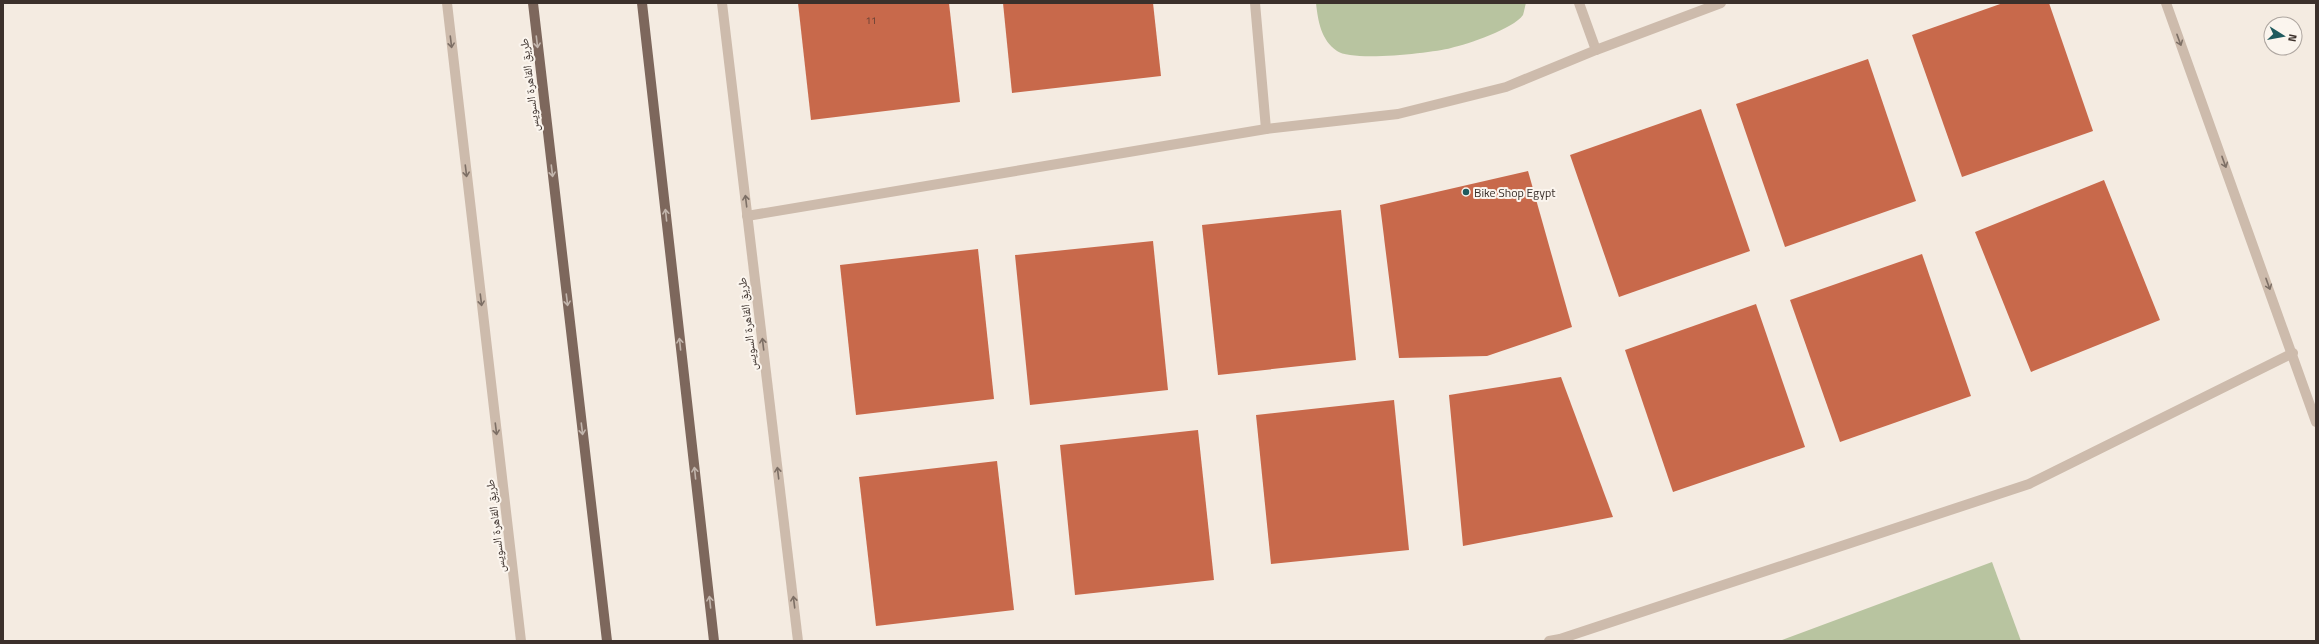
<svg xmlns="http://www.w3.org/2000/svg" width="2319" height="644" viewBox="0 0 2319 644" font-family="'Titillium Web','Noto Naskh Arabic',sans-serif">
<rect width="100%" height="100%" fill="#f4ebe1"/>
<g fill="#b8c4a0">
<path d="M1316,3H1526C1525,6 1524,12 1523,15C1513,29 1468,44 1451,48C1432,53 1352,62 1337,51C1321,40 1318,21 1316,3Z"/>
<path d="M1992,562L2021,641H1782V640Z"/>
</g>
<g fill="#c8694b">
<path d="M798,3H949L960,102L811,120Z"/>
<path d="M1003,3H1153L1161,76L1012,93Z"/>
<path d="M2003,3H2049L2093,131L1962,177L1912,35Z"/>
<path d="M1868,59L1916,201L1785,247L1736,104Z"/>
<path d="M1701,109L1750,251L1619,297L1570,155Z"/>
<path d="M1528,171L1572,327L1487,356L1399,358L1380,205Z"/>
<path d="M2104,180L2160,320L2031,372L1975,232Z"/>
<path d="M1341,210L1356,360L1218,375L1202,225Z"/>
<path d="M1153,241L1168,390L1030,405L1015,255Z"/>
<path d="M978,249L994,399L856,415L840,265Z"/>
<path d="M1922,254L1971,396L1840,442L1790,300Z"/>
<path d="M1756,304L1805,447L1673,492L1625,350Z"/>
<path d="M1561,377L1613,517L1463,546L1449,395Z"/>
<path d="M1394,400L1409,550L1271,564L1256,415Z"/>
<path d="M1198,430L1214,580L1075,595L1060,445Z"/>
<path d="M997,461L1014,610L876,626L859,477Z"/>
</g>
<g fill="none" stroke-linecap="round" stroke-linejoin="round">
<g stroke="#cdbbac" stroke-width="10">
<path d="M447,3L521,641"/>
<path d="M722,3L798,641"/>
<path d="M1255,3L1266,129"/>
<path d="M1579,3L1596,50"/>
<path d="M2166,3L2316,422"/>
<path d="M747,216L1266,129L1398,114L1506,87L1596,50L1721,3"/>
<path d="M1549,641L1560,639L2029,484L2293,353"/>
</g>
<g stroke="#7d675c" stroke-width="10">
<path d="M533,3L607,641"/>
<path d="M642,3L714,641"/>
</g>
</g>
<defs><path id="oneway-shaft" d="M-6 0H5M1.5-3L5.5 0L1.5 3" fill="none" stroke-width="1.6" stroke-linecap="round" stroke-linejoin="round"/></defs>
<g stroke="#7d6f65">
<use href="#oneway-shaft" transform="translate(2179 40) rotate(70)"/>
<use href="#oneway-shaft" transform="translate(451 42) rotate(83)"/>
<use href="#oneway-shaft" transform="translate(2224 162) rotate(70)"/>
<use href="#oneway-shaft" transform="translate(466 171) rotate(83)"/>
<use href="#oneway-shaft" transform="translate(746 201) rotate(-97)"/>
<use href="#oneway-shaft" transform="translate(2268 284) rotate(70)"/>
<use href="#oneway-shaft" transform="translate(481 300) rotate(83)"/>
<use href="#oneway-shaft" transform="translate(763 344) rotate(-97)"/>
<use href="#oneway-shaft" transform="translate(496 429) rotate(83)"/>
<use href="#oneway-shaft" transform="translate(778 473) rotate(-97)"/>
<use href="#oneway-shaft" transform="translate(794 602) rotate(-97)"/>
</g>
<g stroke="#c2b5ac">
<use href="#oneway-shaft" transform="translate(537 42) rotate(83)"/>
<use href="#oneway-shaft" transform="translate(552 171) rotate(83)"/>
<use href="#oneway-shaft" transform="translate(666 215) rotate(-96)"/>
<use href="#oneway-shaft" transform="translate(567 300) rotate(83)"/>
<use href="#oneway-shaft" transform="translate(680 344) rotate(-96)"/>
<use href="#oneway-shaft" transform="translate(582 429) rotate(83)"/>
<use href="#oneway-shaft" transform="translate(695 473) rotate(-96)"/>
<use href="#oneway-shaft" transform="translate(710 602) rotate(-96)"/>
</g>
<circle fill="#1f5a5e" stroke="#fbf5ee" stroke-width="1.5" cx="1466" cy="192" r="4"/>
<g text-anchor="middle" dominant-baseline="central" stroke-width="4" stroke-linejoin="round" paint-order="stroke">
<g font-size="10" fill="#5e3e33">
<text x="871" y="20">11</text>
</g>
<g font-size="12" fill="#3b302b" stroke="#fbf5ee">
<text transform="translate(529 85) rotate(-97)">طريق القاهرة السويس</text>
<text transform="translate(747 324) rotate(-97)">طريق القاهرة السويس</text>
<text transform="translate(495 526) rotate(-97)">طريق القاهرة السويس</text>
</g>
<g font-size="12" fill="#3b302b" stroke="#fbf5ee" text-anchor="start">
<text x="1474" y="192">Bike Shop Egypt</text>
</g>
</g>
<rect width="2319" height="644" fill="none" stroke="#3b302b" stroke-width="8"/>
<g transform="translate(2283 36) rotate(101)"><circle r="19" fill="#fbf5ee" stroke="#aea6a0"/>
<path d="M0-3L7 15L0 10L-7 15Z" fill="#1f5a5e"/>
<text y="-6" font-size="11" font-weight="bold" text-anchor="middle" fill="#3b302b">N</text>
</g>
</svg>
